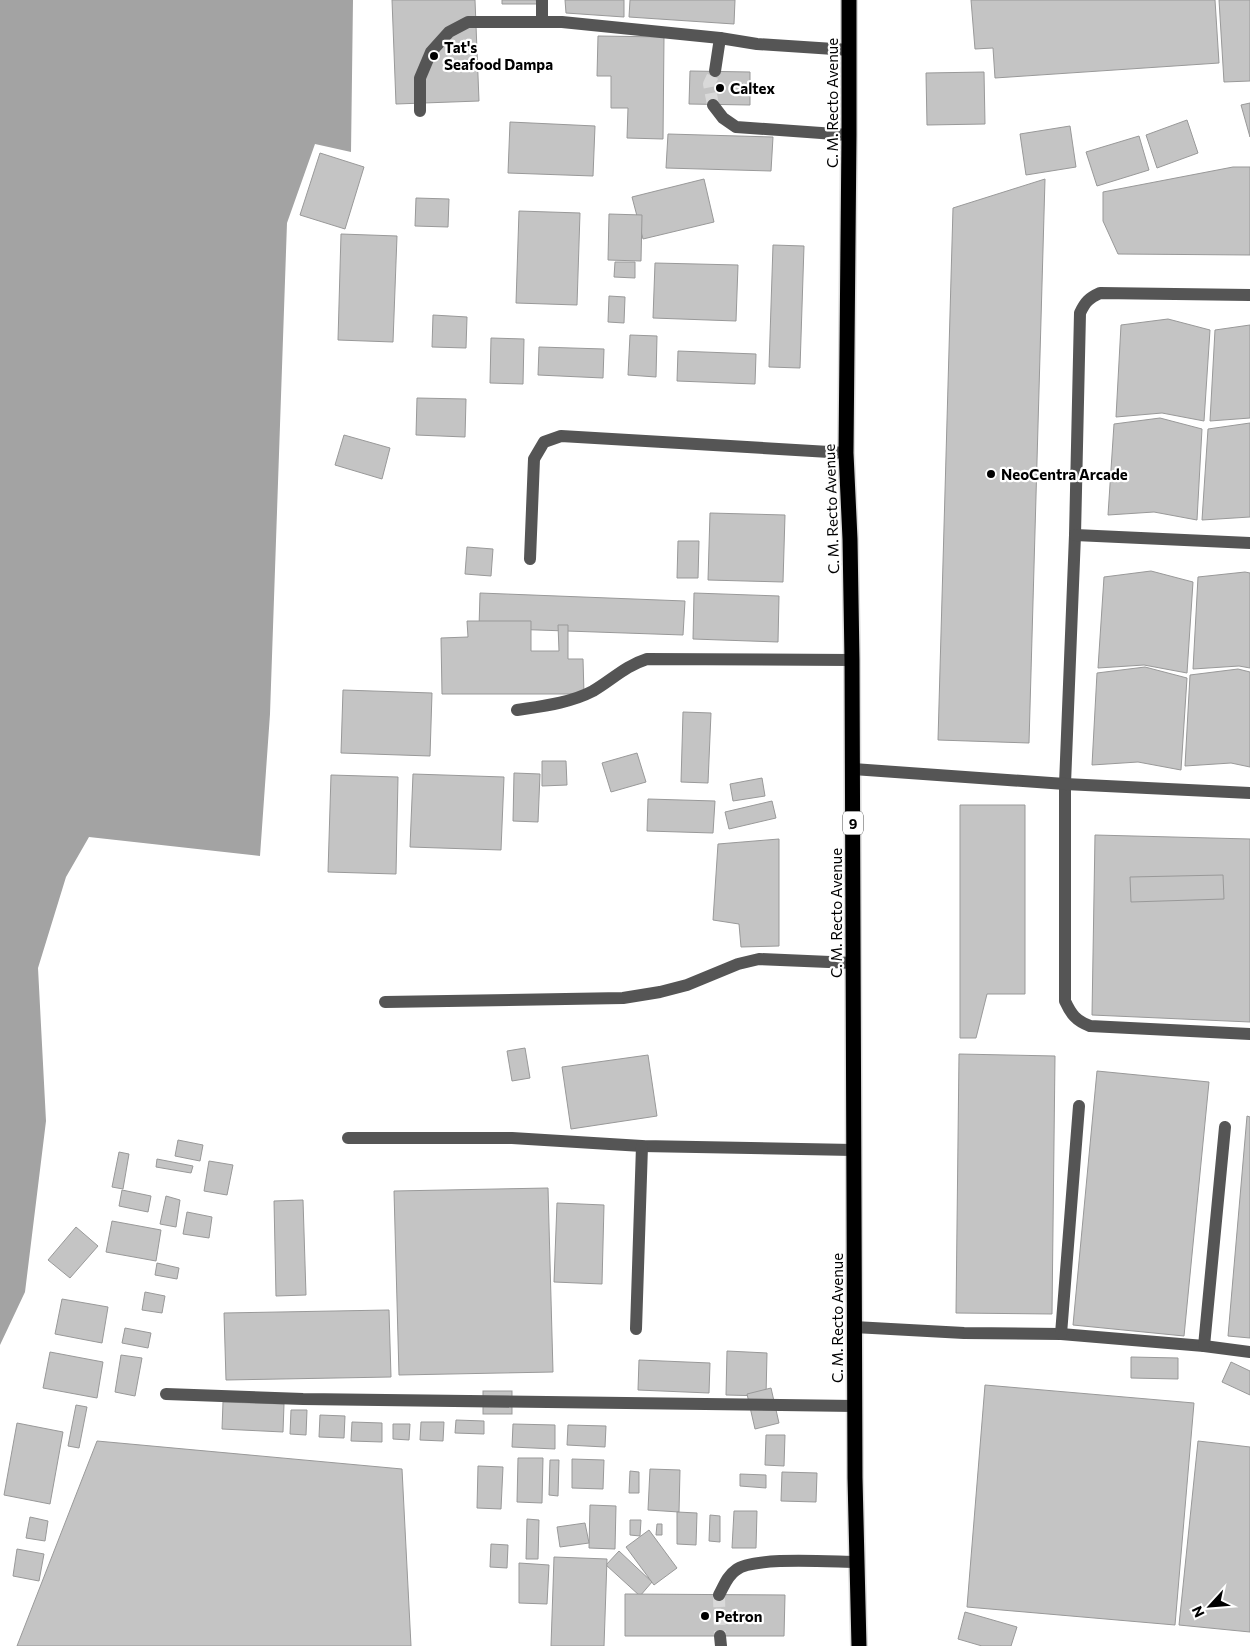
<svg xmlns="http://www.w3.org/2000/svg" width="1250" height="1646" viewBox="0 0 1250 1646" font-family="Commissioner,sans-serif">
<rect width="100%" height="100%" fill="#fff"/>
<path fill="#a3a3a3" d="M0,0H353L351,152L315,144L287,223L270,714L260,856L89,837L66,877L38,968L46,1121L25,1292L0,1345Z"/>
<g fill="#c4c4c4" stroke="#999">
<path d="M392,0H475L479,101L396,104Z"/>
<path d="M502,0H536L537,4H502Z"/>
<path d="M565,0H624V17L566,13Z"/>
<path d="M630,0H735L734,24L629,17Z"/>
<path d="M971,0H1215L1219,63L995,78L993,48L975,49Z"/>
<path d="M1219,0H1250V81L1224,82Z"/>
<path d="M598,36L664,37L663,139L627,138L628,108H611V76H597Z"/>
<path d="M690,71L750,72V105L689,104Z"/>
<path d="M984,72L985,124L927,125L926,73Z"/>
<path d="M1250,103V137L1241,105Z"/>
<path d="M1187,120L1198,153L1157,168L1146,135Z"/>
<path d="M510,122L595,126L593,176L508,173Z"/>
<path d="M1070,126L1076,167L1026,175L1020,134Z"/>
<path d="M668,134L773,137L771,171L666,168Z"/>
<path d="M1139,136L1149,170L1097,186L1086,152Z"/>
<path d="M320,153L364,167L345,229L300,215Z"/>
<path d="M1233,167H1250V255L1118,254L1103,221V192Z"/>
<path d="M704,179L714,222L643,239L632,197Z"/>
<path d="M1045,179L1029,743L938,740L953,208Z"/>
<path d="M416,198L449,199L448,227L415,226Z"/>
<path d="M519,211L580,213L577,305L516,303Z"/>
<path d="M609,214L642,215L641,261L608,260Z"/>
<path d="M341,234L397,236L393,342L338,340Z"/>
<path d="M773,245L804,246L800,368L769,367Z"/>
<path d="M615,262H635V278L614,277Z"/>
<path d="M655,263L738,265L736,321L653,318Z"/>
<path d="M609,296L625,297L624,323L608,322Z"/>
<path d="M433,315L467,317L466,348L432,347Z"/>
<path d="M1168,319L1210,330L1204,421L1162,413L1116,417L1121,325Z"/>
<path d="M1250,325V418L1210,421L1215,330Z"/>
<path d="M630,335L657,336L656,377L628,375Z"/>
<path d="M491,338L524,339L523,384L490,383Z"/>
<path d="M539,347L604,349L603,378L538,375Z"/>
<path d="M678,351L756,354L755,384L677,381Z"/>
<path d="M417,398L466,399L465,437L416,435Z"/>
<path d="M1160,418L1202,429L1197,520L1154,512L1108,515L1114,424Z"/>
<path d="M1250,423V517L1202,520L1208,429Z"/>
<path d="M344,435L390,448L382,479L335,465Z"/>
<path d="M710,513L785,515L783,582L708,580Z"/>
<path d="M678,541H699L698,578H677Z"/>
<path d="M467,547L493,549L491,576L465,574Z"/>
<path d="M1151,571L1193,582L1187,673L1144,665L1098,668L1104,577Z"/>
<path d="M1245,572L1250,573V668L1239,666L1193,669L1198,577Z"/>
<path d="M480,593L685,601L683,635L479,628Z"/>
<path d="M694,593L779,596L778,642L693,639Z"/>
<path d="M467,621H531V651H559L558,625H568V659H583L584,694H442L441,638L468,637Z"/>
<path d="M1145,667L1187,678L1181,770L1138,762L1092,765L1097,673Z"/>
<path d="M1238,669L1250,672V767L1231,763L1185,766L1190,675Z"/>
<path d="M343,690L432,693L430,756L341,753Z"/>
<path d="M683,712L711,713L708,783L681,782Z"/>
<path d="M637,753L646,782L611,792L602,763Z"/>
<path d="M542,761H566L567,785L542,786Z"/>
<path d="M514,773L540,774L538,822L513,821Z"/>
<path d="M413,774L504,777L501,850L410,847Z"/>
<path d="M331,775L398,777L396,874L328,872Z"/>
<path d="M762,778L765,796L733,801L730,784Z"/>
<path d="M648,799L715,801L713,833L647,831Z"/>
<path d="M772,801L776,818L729,829L725,812Z"/>
<path d="M960,805H1025V994H987L976,1038H960Z"/>
<path d="M1095,835L1250,839V1022L1092,1015Z"/>
<path d="M779,839V946L741,947L739,924L713,920L718,844Z"/>
<path d="M1223,875L1224,899L1131,902L1130,877Z"/>
<path d="M525,1048L530,1078L512,1081L507,1051Z"/>
<path d="M959,1054L1055,1056L1052,1314L956,1313Z"/>
<path d="M648,1055L657,1116L571,1129L562,1067Z"/>
<path d="M1097,1071L1209,1082L1184,1336L1073,1325Z"/>
<path d="M1247,1116L1250,1117V1338L1228,1336Z"/>
<path d="M178,1140L203,1145L200,1161L175,1156Z"/>
<path d="M119,1152L129,1154L123,1189L112,1187Z"/>
<path d="M157,1159L193,1166L191,1173L156,1167Z"/>
<path d="M209,1161L233,1165L227,1195L204,1191Z"/>
<path d="M548,1188L553,1372L399,1375L394,1191Z"/>
<path d="M122,1190L151,1196L148,1212L119,1206Z"/>
<path d="M166,1196L180,1200L176,1227L160,1224Z"/>
<path d="M303,1200L306,1295L276,1296L274,1201Z"/>
<path d="M557,1203L604,1205L602,1284L554,1282Z"/>
<path d="M187,1212L212,1217L209,1238L183,1234Z"/>
<path d="M112,1221L161,1230L156,1261L106,1252Z"/>
<path d="M76,1227L98,1246L70,1278L48,1260Z"/>
<path d="M157,1263L179,1268L177,1279L155,1275Z"/>
<path d="M145,1292L165,1296L162,1313L142,1310Z"/>
<path d="M62,1299L108,1307L102,1343L55,1334Z"/>
<path d="M389,1310L391,1377L226,1380L224,1313Z"/>
<path d="M125,1328L151,1333L148,1348L122,1343Z"/>
<path d="M727,1351L767,1353L766,1396L726,1395Z"/>
<path d="M50,1352L103,1362L97,1398L43,1388Z"/>
<path d="M121,1355L142,1358L135,1396L115,1392Z"/>
<path d="M1131,1357L1178,1358V1379L1131,1378Z"/>
<path d="M639,1360L710,1363L709,1393L638,1390Z"/>
<path d="M1231,1362L1250,1371V1395L1222,1382Z"/>
<path d="M985,1385L1194,1403L1175,1625L967,1607Z"/>
<path d="M771,1388L779,1423L755,1429L747,1394Z"/>
<rect x="483" y="1391" width="29" height="23"/>
<path d="M223,1402L284,1404L283,1432L222,1429Z"/>
<path d="M76,1405L87,1407L79,1448L68,1446Z"/>
<path d="M291,1410H307L306,1435L290,1434Z"/>
<path d="M320,1415L345,1416L344,1438L319,1437Z"/>
<path d="M456,1420L484,1421V1434L455,1433Z"/>
<path d="M352,1422L382,1423V1442L351,1441Z"/>
<path d="M421,1422H444L443,1441L420,1440Z"/>
<path d="M17,1423L63,1432L50,1504L4,1495Z"/>
<path d="M393,1424H410L409,1440L393,1439Z"/>
<path d="M513,1424L555,1425V1449L512,1447Z"/>
<path d="M568,1425L606,1426L605,1447L567,1445Z"/>
<path d="M766,1435H785L784,1466L765,1465Z"/>
<path d="M97,1441L402,1469L411,1646H17Z"/>
<path d="M1198,1441L1250,1447V1632L1179,1625Z"/>
<path d="M518,1458H543L542,1503L517,1502Z"/>
<path d="M572,1459L604,1460L603,1489L572,1488Z"/>
<path d="M550,1460H559L558,1496L549,1495Z"/>
<path d="M478,1466L503,1467L501,1509L477,1508Z"/>
<path d="M650,1469L680,1470L679,1512L648,1510Z"/>
<path d="M630,1471L639,1472V1493H629Z"/>
<path d="M782,1472L817,1473L816,1502L781,1501Z"/>
<path d="M740,1474L766,1475V1488L740,1486Z"/>
<path d="M590,1505L616,1506L615,1549L589,1548Z"/>
<path d="M734,1511H757L756,1548H732Z"/>
<path d="M677,1512L697,1513L696,1545L677,1544Z"/>
<path d="M710,1515L720,1516V1542L709,1541Z"/>
<path d="M30,1517L48,1521L45,1541L26,1538Z"/>
<path d="M527,1519L539,1520L538,1559H526Z"/>
<path d="M630,1520H641L640,1536L630,1535Z"/>
<path d="M585,1523L589,1543L560,1547L557,1527Z"/>
<path d="M657,1524H662V1535H656Z"/>
<path d="M649,1530L677,1568L654,1585L626,1547Z"/>
<path d="M491,1544L508,1545L507,1568L490,1567Z"/>
<path d="M17,1549L44,1554L39,1581L13,1576Z"/>
<path d="M619,1551L652,1582L640,1596L606,1565Z"/>
<path d="M554,1557L607,1559L604,1646H551Z"/>
<path d="M519,1563L549,1565L547,1604L519,1603Z"/>
<path d="M625,1594L785,1595L784,1636H625Z"/>
<path d="M965,1612L1017,1627L1011,1646H982L958,1639Z"/>
</g>
<g fill="none" stroke-linecap="round" stroke-linejoin="round">
<g stroke="#d9d9d9" stroke-width="12" stroke-dasharray="12 6" stroke-linecap="butt">
<path d="M713,105L709,84L715,71"/>
<path d="M719,1595L720,1636"/>
</g>
<defs>
<path id="highway" d="M849,0V135L846,453L850,539L852,660L855,1478L859,1646"/>
</defs>
<use href="#highway" stroke="#dbdbdb" stroke-width="18"/>
<g stroke="#555" stroke-width="12">
<path d="M542,0V22"/>
<path d="M715,71L720,38"/>
<path d="M713,105L723,118L736,127L849,135"/>
<path d="M420,111V78L431,52L449,32L468,22H562L720,38L757,44L849,50"/>
<path d="M1250,295L1100,293C1089,298 1085,302 1080,313L1075,535L1065,784V1001C1071,1014 1076,1021 1090,1026L1250,1034"/>
<path d="M1075,535L1250,543"/>
<path d="M530,559L534,459L544,442L561,436L846,453"/>
<path d="M517,710C543,706 570,703 593,691C612,680 625,666 647,659L852,660"/>
<path d="M853,769L1065,784L1250,793"/>
<path d="M385,1002L623,998L660,992L687,985L738,964L759,959L853,963"/>
<path d="M348,1138H512L642,1146L853,1150"/>
<path d="M854,1327L964,1333L1061,1334L1204,1346L1250,1352"/>
<path d="M636,1329L642,1146"/>
<path d="M1061,1334L1079,1106"/>
<path d="M1204,1346L1225,1127"/>
<path d="M166,1394L303,1399L855,1406"/>
<path d="M719,1595C724,1586 727,1576 736,1570C753,1556 833,1562 858,1562"/>
<path d="M720,1636L721,1646"/>
</g>
<use href="#highway" stroke="#000" stroke-width="15"/>
</g>
<g fill="#000" stroke="#fff" stroke-width="2">
<circle cx="434" cy="56" r="5"/>
<circle cx="720" cy="88" r="5"/>
<circle cx="991" cy="474" r="5"/>
<circle cx="705" cy="1616" r="5"/>
</g>
<g text-anchor="middle" dominant-baseline="central" stroke-width="4.5" stroke-linejoin="round" paint-order="stroke">
<rect fill="#fff" stroke="#4c4c4c" stroke-width="1" x="843" y="811.5" width="20" height="23" rx="4"/>
<g font-size="14" font-weight="bold" fill="#000">
<text x="853" y="823">9</text>
</g>
<g font-size="15" font-weight="bold" fill="#000" stroke="#fff" text-anchor="start">
<text x="444" y="47">Tat's<tspan x="444" dy="17">Seafood Dampa</tspan></text>
<text x="730" y="88">Caltex</text>
<text x="1001" y="474">NeoCentra Arcade</text>
<text x="715" y="1616">Petron</text>
</g>
<g font-size="15" fill="#000" stroke="#fff">
<text transform="translate(832 103) rotate(-90)">C. M. Recto Avenue</text>
<text transform="translate(831 509) rotate(-92)">C. M. Recto Avenue</text>
<text transform="translate(836 913) rotate(-90)">C. M. Recto Avenue</text>
<text transform="translate(837 1318) rotate(-90)">C. M. Recto Avenue</text>
</g>
</g>
<g transform="translate(1210 1606) rotate(244)" stroke="#ffffff" stroke-width="4" paint-order="stroke">
<path d="M0-4L9 19L0 12L-9 19Z" fill="#000000"/>
<text y="-8" font-size="14" font-weight="bold" text-anchor="middle" fill="#000000">N</text>
</g>
</svg>
